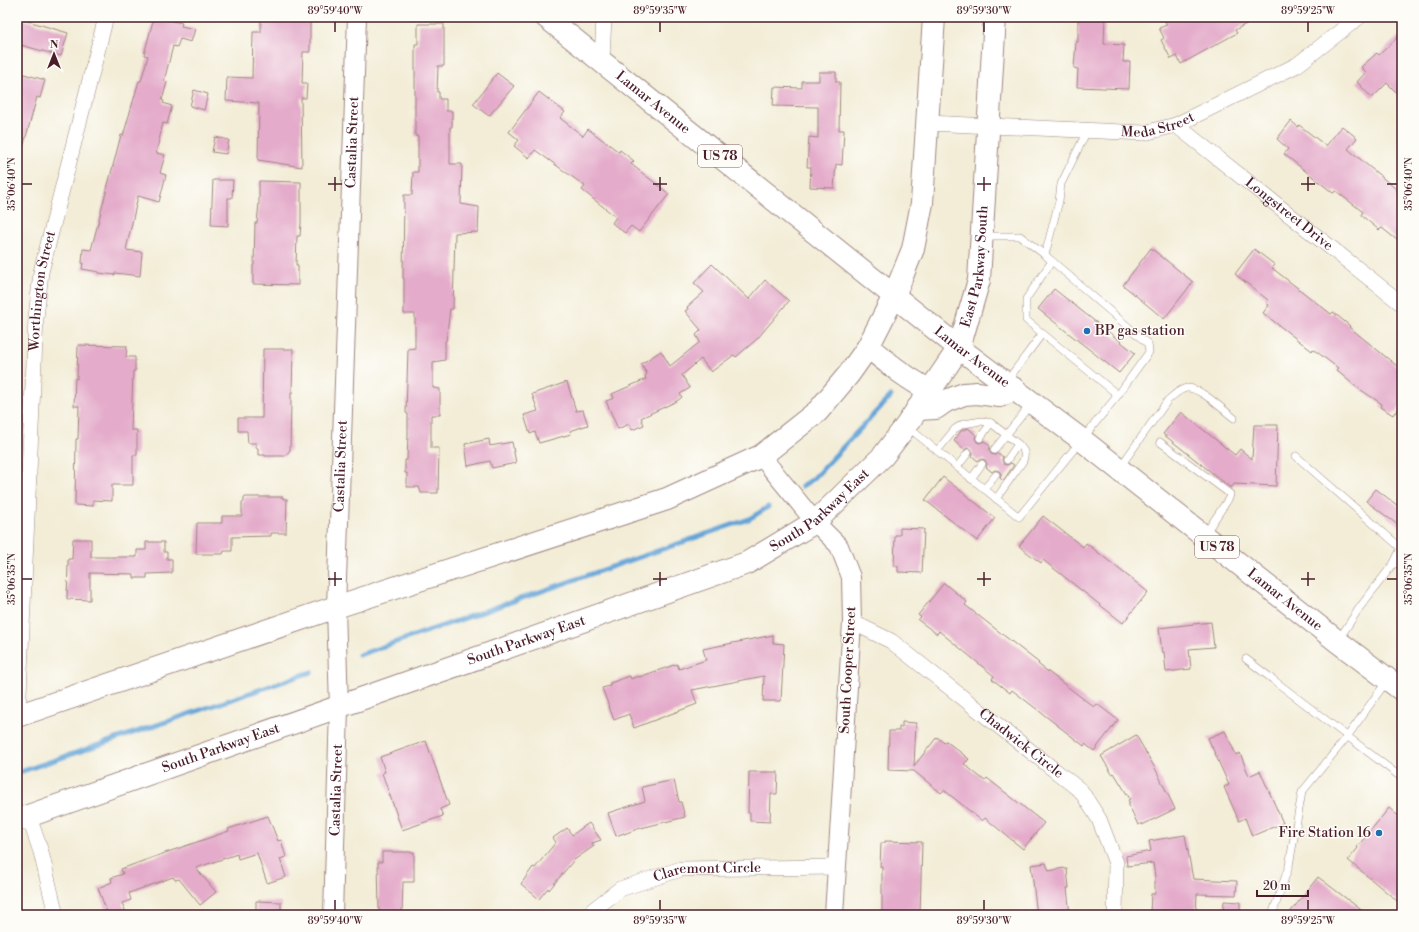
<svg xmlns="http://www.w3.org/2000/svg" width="1419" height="932" viewBox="0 0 1419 932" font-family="'Libre Bodoni',serif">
<rect width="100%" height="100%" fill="#fdfcf7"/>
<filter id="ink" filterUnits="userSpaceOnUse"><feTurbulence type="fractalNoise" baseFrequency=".025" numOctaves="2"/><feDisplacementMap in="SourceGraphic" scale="8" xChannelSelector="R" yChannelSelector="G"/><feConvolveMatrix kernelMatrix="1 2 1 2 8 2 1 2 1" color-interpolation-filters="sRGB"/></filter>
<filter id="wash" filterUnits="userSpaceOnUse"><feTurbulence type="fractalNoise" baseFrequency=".012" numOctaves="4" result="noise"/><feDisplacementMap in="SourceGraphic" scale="16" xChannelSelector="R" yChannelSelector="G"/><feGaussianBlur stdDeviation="0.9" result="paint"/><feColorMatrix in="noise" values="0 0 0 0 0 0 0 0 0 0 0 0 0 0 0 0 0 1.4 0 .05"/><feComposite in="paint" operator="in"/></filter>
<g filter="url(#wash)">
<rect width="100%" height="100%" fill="#f3edd7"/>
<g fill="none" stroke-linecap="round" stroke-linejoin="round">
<g stroke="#63a4d7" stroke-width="5">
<path d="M802,486L813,479L891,396"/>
<path d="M359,655L749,519L768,507"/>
<path d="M17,773L311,672"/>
</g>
</g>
<g id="blocks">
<g fill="#e4abca">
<path d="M154,17L182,23L181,26L195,29L191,42L180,39L177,47L173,46L164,81L167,82L162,100L164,101L163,103L172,106L167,124L163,123L156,153L165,155L160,173L166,175L159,202L138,196L126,250L142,252L140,276L115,273V275L99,273V272L82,269L83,263H82L83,249L91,250L121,135L123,136L139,81H141L148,56L144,55L145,51Z"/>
<path d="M261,17H310V52H303L302,83H307L306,98H301L302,167L258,160L259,103L226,101L227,77L252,78L253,32H261Z"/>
<path d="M1078,17H1105L1104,44L1124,45L1123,62H1130L1129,89L1077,87L1078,69L1074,68L1076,42H1078Z"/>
<path d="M1163,17H1259L1235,30L1237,33L1181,64L1177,56L1171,59L1161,40L1164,38L1159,28L1167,25Z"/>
<path d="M21,19L68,33L61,56L17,44V34Z"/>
<path d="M418,24H444V66H438L437,92H439V99H446V111H452V127H450V164H462L461,204L479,207L478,232L455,233L453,309H450L446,341H445V360L433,362V388L440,389V415H431V448H439L438,493H421L419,487H407V473H405V460H407L408,435V414L406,413L408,349L415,348V314H404V278H403L404,195H412L413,172H418V136H415V44H418Z"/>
<path d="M1402,33V98L1387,83L1372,98L1357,82L1366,72L1361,67L1377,53L1379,55Z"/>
<path d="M17,72L45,80L40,98L37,97L21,155L17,154Z"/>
<path d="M819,72H836V82H840L839,130H844L842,165L836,164L834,188L810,187L811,167H807L809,137L818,138V107L773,106L774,87L802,88V81H819Z"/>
<path d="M497,73L514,86L489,116L473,104Z"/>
<path d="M194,90L208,94L204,110L190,106Z"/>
<path d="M539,92L565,112L560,118L583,136L588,129L619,152L620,150L634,161L631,164L669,194L639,232L631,226L625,233L612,223L616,217L582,190L585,186L535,150L529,158L514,146L519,140L509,132Z"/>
<path d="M1291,121L1298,127L1299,125L1326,146L1342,126L1357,138L1348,149L1402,194V244L1382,228L1379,230L1361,215L1363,212L1336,191L1333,193L1284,154L1288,149L1277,139Z"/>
<path d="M215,137L229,140L226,154L212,152Z"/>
<path d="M213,180H233L232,198H228V226L211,225Z"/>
<path d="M259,181L301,182V223L300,236H297L296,265H298V285L253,284V265H254L255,223H257L259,203Z"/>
<path d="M1151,248L1193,282L1164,319L1123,285Z"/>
<path d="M1254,249L1275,265L1272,268L1331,314L1333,312L1350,326L1349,327L1402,370V403L1396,413L1395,412L1393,415L1380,407L1382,404L1355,386L1336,370L1338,368L1313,349L1312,351L1263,313L1269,305L1266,303L1268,300L1235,274Z"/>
<path d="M712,264L749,299L765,280L789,301L757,339L736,357L734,355L711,372L701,359L682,375L690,388L680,394L682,397L677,401L641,418L644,425L632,430L629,424L618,429L606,401L614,398L612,394L646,379L645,376L647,374L641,364L661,351L670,366L700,342L696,335L701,330L685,311L688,309L687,307L704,292L694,283Z"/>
<path d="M1054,289L1135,353L1119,373L1038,309Z"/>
<path d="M78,345L127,346L126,357H135V371H133L131,430H137V455H133V485H112V501L93,500V506L75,505L76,439H78L79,406H74L75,378L77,379Z"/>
<path d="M263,349H293L292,393H291V402L290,450L285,456H265V455H258V448H256V443H248L247,431H238V418H262Z"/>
<path d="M567,382L576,411L583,410L588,425L570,431L571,434L539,443L535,432L530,434L524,415L538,411L532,394Z"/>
<path d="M1181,412L1235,455L1240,449L1252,459L1254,425H1278L1276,486L1234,484L1231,488L1163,434Z"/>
<path d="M968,428L976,435L975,438L977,442L980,443L984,441L990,446L989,450L991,454L995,455L998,453L1003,457L1002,460L1004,464L1007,465L1011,463L1014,465L1003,481L1000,478L1001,474L999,471L995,470L992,472L986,467L987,464L985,460L982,459L978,461L972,456L973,453L971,449L968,448L964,450L954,441L961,431Z"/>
<path d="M489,439L490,446L512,442L516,463L492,468L490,461L468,466L465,444Z"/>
<path d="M943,477L995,518L977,541L925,500Z"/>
<path d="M1376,489L1402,509V528L1366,501Z"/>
<path d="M244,497H283V499H287L286,533H271V536L232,537V551H224L223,554H196L197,523H222V516H242V502H244Z"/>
<path d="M1043,516L1083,547L1086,543L1148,592L1123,623L1043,560L1041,563L1019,546Z"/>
<path d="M900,528L924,529L922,573L898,572V566H894L895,535H900Z"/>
<path d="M73,539H91V557H137V550H146V542H164V552H167V559H172V573L147,574V578H134V574L90,573V600L67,599L68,563V559H72Z"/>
<path d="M944,583L967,602L965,605L1039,663L1038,664L1094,707L1097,704L1118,720L1094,751L1085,744L1084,746L1012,690L1010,693L992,679L994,676L939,631L937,634L918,620L921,617L918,615Z"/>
<path d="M1211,622L1214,647L1189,649L1191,669L1166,672L1164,652H1162L1159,628Z"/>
<path d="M773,635V643L784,644L781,701H763L764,676L692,690L697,704L634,728L629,714L614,720L602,688L610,686V683L630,676L631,679L638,676L639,677L677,664L679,669L706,660L703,649Z"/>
<path d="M902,722L916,723L914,766L937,737L944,743L946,741L969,759L964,764L985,781L987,778L1044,823L1023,849L985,818L982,821L944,790L941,793L914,771L888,770L889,731H899V727H902Z"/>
<path d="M1225,731L1236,755L1240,753L1249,776L1260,771L1283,823L1252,836L1245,818L1239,821L1224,787L1229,785L1208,738Z"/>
<path d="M1136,735L1156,770L1175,809L1142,825V823L1138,825L1128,803H1130L1128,800L1130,799L1114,773L1112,774L1101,756Z"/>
<path d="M426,741L449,805L440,809L443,816L402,830L382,773L385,772L380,757Z"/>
<path d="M749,772H778L777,794H771L770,822L750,821V813H748Z"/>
<path d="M674,780L679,802H681L685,817L637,829L624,834V833L616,836L608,813L645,801L642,787Z"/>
<path d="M1389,808L1402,819V905L1348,860L1358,848L1357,847Z"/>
<path d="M268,816L278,841L281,840L286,857L280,859L286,877L267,883L257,853L238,859L237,854L196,868L216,892L200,905L179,879L175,880L173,877L129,893L131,900L122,903L127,915H108L98,888L112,882L111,878L123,874L121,869L165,853L229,831L228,829Z"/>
<path d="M589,823L601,840L592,843L594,846L574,860L549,890L548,888L539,899L521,884L533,867L535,868L556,842L553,838L567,828L572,835Z"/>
<path d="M1185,835L1193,879L1237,881L1236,895L1197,894L1196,915H1154V913H1150L1151,894H1155V877L1153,863L1127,866L1126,856L1151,851L1149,841Z"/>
<path d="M885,841L922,842L920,915H882V867H880L881,843H885Z"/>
<path d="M382,852H414V882H403L402,915H380V910H379L378,862H382Z"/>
<path d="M1046,863L1049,871L1064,868L1065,869H1067L1069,888H1067L1070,915H1037L1031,865Z"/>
<path d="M1318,877L1368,915H1288Z"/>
<path d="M256,901L281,902V915H256Z"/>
<path d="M1224,901L1240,902V915H1223Z"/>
</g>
</g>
</g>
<g filter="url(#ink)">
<use href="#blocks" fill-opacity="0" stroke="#9e8681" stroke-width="1"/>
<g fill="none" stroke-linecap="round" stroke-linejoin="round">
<defs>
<g id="service">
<path d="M1045,255L1059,201L1061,184L1087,131"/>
<path d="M1052,261L1026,299V320L1118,395"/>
<path d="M1006,382L1042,334"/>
<path d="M909,428L1019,517L1118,395L1149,352L1148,344L1045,255L1020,236H985"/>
<path d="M980,438L991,423"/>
<path d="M1160,442L1230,494L1229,498L1205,534"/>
<path d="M994,450L1031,404"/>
<path d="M937,451L955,429L963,424L982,421L991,423L1018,444L1007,460"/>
<path d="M1296,456L1401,548L1394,563"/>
<path d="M957,467L968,453"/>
<path d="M1120,467L1168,400C1173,396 1179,389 1187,388C1200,387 1223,410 1234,418"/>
<path d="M971,479L982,464"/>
<path d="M984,489L996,475"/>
<path d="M996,499L1023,461C1026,453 1024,450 1018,444"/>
<path d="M1339,639L1360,607L1394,563L1402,564"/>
<path d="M1246,659L1402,778"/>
<path d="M1272,915L1289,866L1302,792L1347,737L1386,682"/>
</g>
<g id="minor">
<path d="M602,60L604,17"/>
<path id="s1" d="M928,123L1144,133L1176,125L1297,65L1359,17"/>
<path id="s2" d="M1176,125L1402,304"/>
<path id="s3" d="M852,622L891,641L1081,791L1099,819L1116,863L1115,915"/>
<path id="s4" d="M18,716L36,318L41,272L106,17"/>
<path d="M29,817L41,852L56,915"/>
<path id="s5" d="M590,915L593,910L620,889L681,869L837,867"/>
</g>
<g id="tertiary">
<path d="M761,456L815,522L839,546L851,577L852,622L834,915"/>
<path id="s6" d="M333,915L339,708L336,607L357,17"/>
</g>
<g id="primary">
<path id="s7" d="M546,17L959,348L1082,440L1337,641L1402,690"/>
<path d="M868,347C888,363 906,378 929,390"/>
<path d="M917,409L936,408L946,401L964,394L977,393L1000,396L1015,389"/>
<path d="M17,716L336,607L667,499L761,456L818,411L849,374L868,347L894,296L913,249L922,203L934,17"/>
<path id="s8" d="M17,820L747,563L815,522L883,456L906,426L959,348L979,280L995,17"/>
</g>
</defs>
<use href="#service" stroke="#9e8681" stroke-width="8"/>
<use href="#minor" stroke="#9e8681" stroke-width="16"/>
<use href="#tertiary" stroke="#9e8681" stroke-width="20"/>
<use href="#primary" stroke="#9e8681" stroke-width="24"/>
<use href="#service" stroke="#fff" stroke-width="7"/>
<use href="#minor" stroke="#fff" stroke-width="15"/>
<use href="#tertiary" stroke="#fff" stroke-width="18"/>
<use href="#primary" stroke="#fff" stroke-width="22"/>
</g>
</g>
<path fill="none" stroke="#4a1f2b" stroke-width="1.5" d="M335,22V32M660,22V32M984,22V32M1308,22V32M335,177V191M660,177V191M984,177V191M1308,177V191M22,184H32M328,184H342M653,184H667M977,184H991M1301,184H1315M1387,184H1397M335,572V586M660,572V586M984,572V586M1308,572V586M22,579H32M328,579H342M653,579H667M977,579H991M1301,579H1315M1387,579H1397M335,900V910M660,900V910M984,900V910M1308,900V910"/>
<g fill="#1f6fb2" stroke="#fdfcf7" stroke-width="1.5">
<circle cx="1087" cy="331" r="4"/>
<circle cx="1379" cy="833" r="4"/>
</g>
<g text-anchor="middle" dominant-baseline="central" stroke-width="3" stroke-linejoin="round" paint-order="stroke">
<g fill="#fdfcf7" stroke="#806168" stroke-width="1">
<rect x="698" y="145" width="44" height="22" rx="3"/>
<rect x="1195" y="536" width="44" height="22" rx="3"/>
</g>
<g font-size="13" font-weight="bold" fill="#4a1f2b">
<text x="720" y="156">US 78</text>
<text x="1217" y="547">US 78</text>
</g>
<g font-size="14" fill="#4a1f2b" stroke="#fdfcf7">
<text stroke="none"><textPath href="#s7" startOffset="137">Lamar Avenue</textPath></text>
<text stroke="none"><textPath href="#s1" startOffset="231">Meda Street</textPath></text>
<text stroke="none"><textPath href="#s6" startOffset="773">Castalia Street</textPath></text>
<text stroke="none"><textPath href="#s2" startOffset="144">Longstreet Drive</textPath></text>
<text stroke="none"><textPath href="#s8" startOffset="1164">East Parkway South</textPath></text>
<text stroke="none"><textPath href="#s4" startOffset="426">Worthington Street</textPath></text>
<text stroke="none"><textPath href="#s7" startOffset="545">Lamar Avenue</textPath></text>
<text stroke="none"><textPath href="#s6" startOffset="449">Castalia Street</textPath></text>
<text stroke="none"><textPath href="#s8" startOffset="864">South Parkway East</textPath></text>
<text stroke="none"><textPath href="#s7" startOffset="941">Lamar Avenue</textPath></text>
<text stroke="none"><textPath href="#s8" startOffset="540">South Parkway East</textPath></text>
<text transform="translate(848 670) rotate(-87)">South Cooper Street</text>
<text stroke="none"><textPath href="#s3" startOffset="209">Chadwick Circle</textPath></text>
<text stroke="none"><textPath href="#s8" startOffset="216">South Parkway East</textPath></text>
<text stroke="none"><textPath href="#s6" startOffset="125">Castalia Street</textPath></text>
<text stroke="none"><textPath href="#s5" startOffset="130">Claremont Circle</textPath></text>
</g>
<g font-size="14" fill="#4a1f2b" stroke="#fdfcf7" text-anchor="start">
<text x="1095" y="331">BP gas station</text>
<text x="1371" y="833" text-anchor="end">Fire Station 16</text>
</g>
</g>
<rect width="1419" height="932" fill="none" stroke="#fdfcf7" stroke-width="44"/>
<g transform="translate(54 54)" stroke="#fdfcf7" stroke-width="3" paint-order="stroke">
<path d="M0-3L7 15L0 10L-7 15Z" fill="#4a1f2b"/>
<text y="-6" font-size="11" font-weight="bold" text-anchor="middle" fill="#4a1f2b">N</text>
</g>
<path d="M1257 890v6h51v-6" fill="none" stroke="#4a1f2b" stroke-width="2"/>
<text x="1263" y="890" font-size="12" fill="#4a1f2b" stroke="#fdfcf7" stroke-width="3" paint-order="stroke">20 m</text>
<rect x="22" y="22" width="1375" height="888" fill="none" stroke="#4a1f2b" stroke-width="1.5"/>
<g font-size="10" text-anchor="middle" fill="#4a1f2b">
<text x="335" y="14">89°59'40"W</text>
<text x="660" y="14">89°59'35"W</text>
<text x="984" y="14">89°59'30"W</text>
<text x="1308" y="14">89°59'25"W</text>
<text transform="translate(11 184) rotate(-90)" y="4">35°06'40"N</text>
<text transform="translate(1408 184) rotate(-90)" y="4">35°06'40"N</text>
<text transform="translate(11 579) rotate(-90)" y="4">35°06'35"N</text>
<text transform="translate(1408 579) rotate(-90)" y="4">35°06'35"N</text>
<text x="335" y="924">89°59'40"W</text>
<text x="660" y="924">89°59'35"W</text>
<text x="984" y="924">89°59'30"W</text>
<text x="1308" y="924">89°59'25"W</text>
</g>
</svg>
